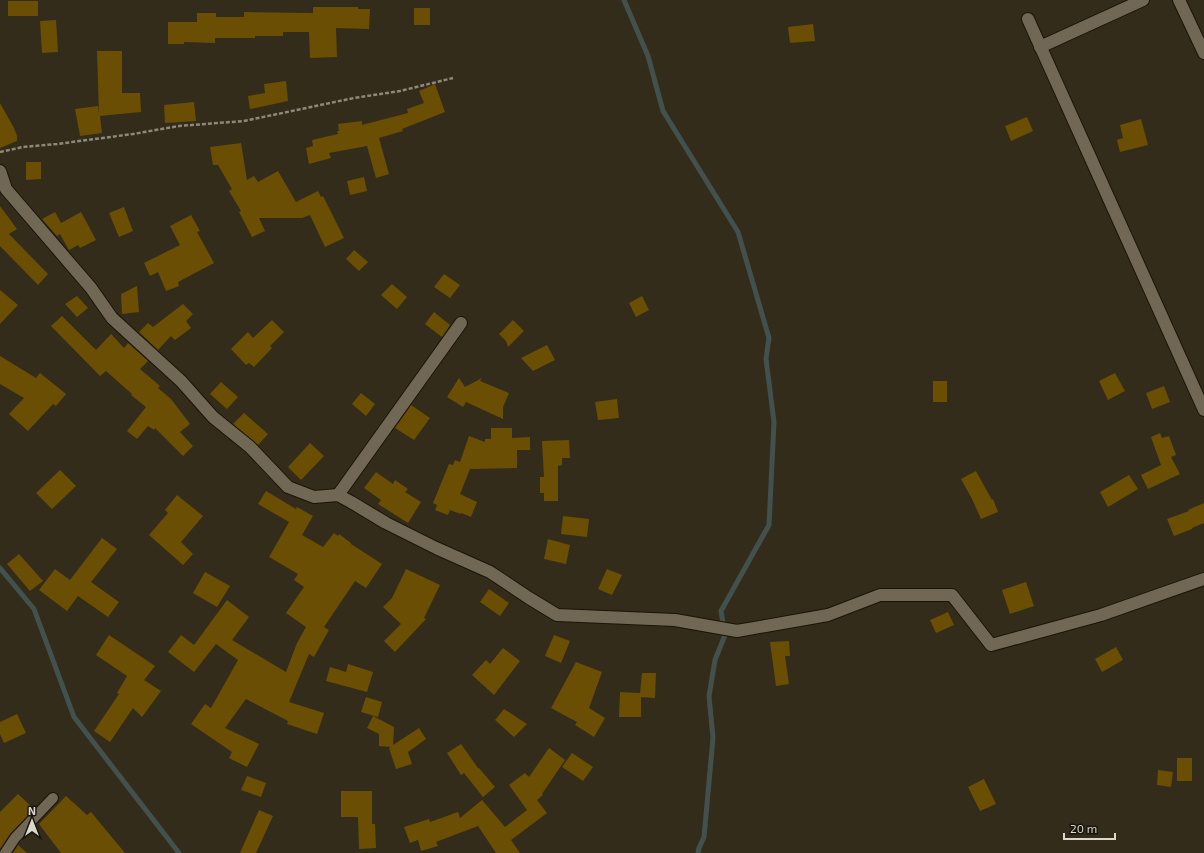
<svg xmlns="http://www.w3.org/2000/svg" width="1204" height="853" viewBox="0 0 1204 853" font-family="'Exo 2',sans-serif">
<rect width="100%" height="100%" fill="#342c1b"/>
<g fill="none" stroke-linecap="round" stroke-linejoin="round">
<g stroke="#42514e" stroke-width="5">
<path d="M624,0L648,56L663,111L738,232L769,338L766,359L774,422L769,525L721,611L725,635L715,660L709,696L713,738L704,837L699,848L698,853"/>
<path d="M0,568L34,609L74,717L179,853"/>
</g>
</g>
<g fill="#694e03">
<rect x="8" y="1" width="30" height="15"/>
<path d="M313,7H358V9H370L369,29L336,28L337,57L310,58L309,32H283V36H255V38H215V43L184,42V44H168V22H197V13H216V17H244V12L313,13Z"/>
<rect x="414" y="8" width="16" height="17"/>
<path d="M56,20L58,52L42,53L40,21Z"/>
<path d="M813,24L815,41L790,43L788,27Z"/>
<path d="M97,51H122V93H140L141,112L100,116L102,133L80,136L75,109L98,106L99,114Z"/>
<path d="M286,81L288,101L250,109L248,96L265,93L264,84Z"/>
<path d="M435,84L445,112L402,129L403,131L379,138L389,174L376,178L367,146L329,153L331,158L309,164L306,148L313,146L312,140L338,134L337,131H339L338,124L362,121V125L408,113L407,109L424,103L419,91Z"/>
<path d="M194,102L196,121L165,123L164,105Z"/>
<path d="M0,103L14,128L17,136V141L0,148Z"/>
<path d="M1027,117L1033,131L1011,141L1005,126Z"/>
<path d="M1141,119L1148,145L1120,152L1117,140L1123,138L1120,125Z"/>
<path d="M241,143L247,180L254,176L258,182L278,171L296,202L318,191L321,197L323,196L344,238L325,247L310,215L302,218H259L265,231L252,237L239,212L241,211L229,191L232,189L218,165H213L210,147Z"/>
<path d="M26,162H41V179L26,180Z"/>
<path d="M364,177L367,191L350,195L347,181Z"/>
<path d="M0,206L17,229L9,234L48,274L38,285L0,246Z"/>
<path d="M124,207L133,231L119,237L109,213Z"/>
<path d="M55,212L61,223L81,212L96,240L80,248L78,245L69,250L60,234L57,236L42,219Z"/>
<path d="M191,215L200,231L197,232L214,263L178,282L179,286L166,291L158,272L150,276L144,263L180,245L170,226Z"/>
<path d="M354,250L368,262L359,271L346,259Z"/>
<path d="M444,274L460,285L450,298L434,287Z"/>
<path d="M392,284L407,297L397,309L381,295Z"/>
<path d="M137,286L139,312L122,314L121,294Z"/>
<path d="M0,290L18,305L0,324Z"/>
<path d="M77,296L88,308L77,317L65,304Z"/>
<path d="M642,296L649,310L636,317L629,303Z"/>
<path d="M183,304L193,314L186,321L191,328L175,340L171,336L158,350L139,332L148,323L153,327Z"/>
<path d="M434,312L450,325L442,337L425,324Z"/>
<path d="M62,316L96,350L111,334L124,348L128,343L148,361L140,369L160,386L158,388L171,399L190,424L180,432L193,446L183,456L155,428L154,430L148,426L137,439L127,431L146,407L131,395L132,394L106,371L100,376L51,326Z"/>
<path d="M272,320L284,332L270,346L272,348L254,367L249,363L246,365L231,349L248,332L253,338Z"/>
<path d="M513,320L524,331L508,347L506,341L499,334Z"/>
<path d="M547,345L555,360L533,371L521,358Z"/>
<path d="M0,356L36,378L40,373L66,394L56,406L53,404L28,431L9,414L24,398L0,384Z"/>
<path d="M1115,373L1125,391L1108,400L1099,381Z"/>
<path d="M459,378L465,387L482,378L480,381L509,393L503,407V419L466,402L463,407L447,397Z"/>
<rect x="933" y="381" width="14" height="21"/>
<path d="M221,382L238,397L227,409L210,394Z"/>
<path d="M1164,386L1170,402L1152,409L1146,393Z"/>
<path d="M361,393L375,404L366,416L352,404Z"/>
<path d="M617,399L619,418L598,420L595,402Z"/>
<path d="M411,405L430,418L414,440L395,428Z"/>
<path d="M244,413L268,434L258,445L233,424Z"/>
<path d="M491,428H512V438L530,437V450H517V468L470,469L460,494L477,502L471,517L461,513V514L450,510L448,515L435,510L437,505L433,503L449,464L453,465L455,460L460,462L469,436L485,442V439H491Z"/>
<path d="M1160,433L1162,438L1169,436L1176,455L1171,457L1180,474L1148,489L1141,475L1161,465L1151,437Z"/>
<path d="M569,440L570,458H562V465L558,466V501H544V493H540V477H544L542,441Z"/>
<path d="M310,443L324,456L301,480L288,467Z"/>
<path d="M60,470L76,486L52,509L36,493Z"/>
<path d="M976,471L992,500L993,499L998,512L981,519L972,499L961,479Z"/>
<path d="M376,472L393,484L395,480L408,489L405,492L421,502L408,523L378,504L381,500L364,488Z"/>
<path d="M1129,475L1138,489L1108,507L1100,492Z"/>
<path d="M266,491L296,509L297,507L313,516L302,535L323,547L334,533L338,536L339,534L351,543V544L382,564L366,588L355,581L324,627L329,630L314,657L309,654L289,702L324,713L317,734L287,724L288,721L246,699L225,728L259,744L247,767L229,758L232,752L191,724L205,704L211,708L238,660L216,644L194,672L168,652L181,635L194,645L227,600L249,617L232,640L286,672L297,643L306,627L286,613L304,587L294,580L298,574L269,557L289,522L258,504Z"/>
<path d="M177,495L203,516L181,542L193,554L183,565L149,535L168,513L165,510Z"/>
<path d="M1204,503V523L1192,528V529L1174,536L1167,519L1189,511L1188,510Z"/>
<path d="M563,516L589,519L587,537L561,534Z"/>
<path d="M102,538L117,549L91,582L119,602L108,617L78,596L67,611L39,590L55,569L70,580Z"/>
<path d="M548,539L570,545L566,564L544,559Z"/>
<path d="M19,554L43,581L30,591L7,564Z"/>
<path d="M406,569L440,585L424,618L426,619L395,652L384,641L401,624L383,607L392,598Z"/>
<path d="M607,569L622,575L612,595L598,589Z"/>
<path d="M205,572L230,586L217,607L193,593Z"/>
<path d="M1026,582L1034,606L1010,614L1002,590Z"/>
<path d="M489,589L509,603L500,616L480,602Z"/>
<path d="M948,612L954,625L936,633L930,620Z"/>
<path d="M109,635L155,666L144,680L161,691L142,717L133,708L110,742L94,731L119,694L117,693L127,676L96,655Z"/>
<path d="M554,635L570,641L561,663L545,656Z"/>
<path d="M789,641L790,656H785L789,684L776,686L770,642Z"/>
<path d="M1116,647L1123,660L1102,672L1095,659Z"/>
<path d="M503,648L520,661L494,695L472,675L486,660L490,664Z"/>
<path d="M576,662L602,672L589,708L605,718L594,737L575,725L577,722L551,708Z"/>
<path d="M348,664L373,672L367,692L326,681L330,667L346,672Z"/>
<path d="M642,673H656L655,698L641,697V717H619L620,692L640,693Z"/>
<path d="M366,697L382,702L378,717L361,712Z"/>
<path d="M504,709L527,724L514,737L495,720Z"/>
<path d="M17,714L26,733L4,743L0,734V722Z"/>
<path d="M373,716L394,727L393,745L419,728L426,739L408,752L412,764L396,769L389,748L391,747L379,746V734L367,728Z"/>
<path d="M461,744L478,768H479L495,787L483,797L464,773L461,775L447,753Z"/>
<path d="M549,748L565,760L542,794L543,795L537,800L547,813L511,840L520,853H496L478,826L436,842L438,846L421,851L418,840L410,843L404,827L429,819L430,822L458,812L460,818L482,800L505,827L527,810L509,785L525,773L529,777Z"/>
<path d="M572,753L593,767L583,781L562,767Z"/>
<rect x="1177" y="758" width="15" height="23"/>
<path d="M1158,770L1173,772L1171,787L1157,785Z"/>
<path d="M247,776L266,783L261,797L241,790Z"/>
<path d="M984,779L996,804L980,811L968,787Z"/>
<path d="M341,791H372V824H375L376,848L359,849L358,817H341Z"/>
<path d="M18,794L34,809L10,834L0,849V812Z"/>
<path d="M66,796L87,815L91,812L125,853H61L39,824Z"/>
<path d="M259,810L273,816L256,853H240Z"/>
<path d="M18,845L27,853H13Z"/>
</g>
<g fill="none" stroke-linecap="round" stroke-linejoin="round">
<defs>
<path id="service" d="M5,853L15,838L53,798"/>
<g id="minor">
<path d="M1179,0L1204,53"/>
<path d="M1028,19L1204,410"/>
<path d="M1040,47L1143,0"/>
<path d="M0,171L6,189L91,288L112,318L181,381L213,417L250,447L288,487L314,497L338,495L351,502L386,523L436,548L490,572L529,598L557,615L675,620L737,631L828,615L880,595H952L991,645L1101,615L1204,579"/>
<path d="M338,495L461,323"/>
</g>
</defs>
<use href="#service" stroke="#1c1405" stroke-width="12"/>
<use href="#minor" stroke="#1c1405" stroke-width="14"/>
<path stroke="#8e877a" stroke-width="2.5" stroke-dasharray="4 2" stroke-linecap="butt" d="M0,152L23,147L57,144L133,134L179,126L244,121L354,98L400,91L453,78"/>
<use href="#service" stroke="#706755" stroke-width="10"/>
<use href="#minor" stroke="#706755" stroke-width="12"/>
</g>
<g transform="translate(32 821)" stroke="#19150e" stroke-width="3" paint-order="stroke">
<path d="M0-3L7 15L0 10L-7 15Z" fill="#dcd7cd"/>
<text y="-6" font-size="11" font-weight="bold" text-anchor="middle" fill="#dcd7cd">N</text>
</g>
<path d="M1064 833v6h51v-6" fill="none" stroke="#dcd7cd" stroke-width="2"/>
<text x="1070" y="833" font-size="12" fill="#dcd7cd" stroke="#19150e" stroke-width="3" paint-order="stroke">20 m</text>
</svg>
